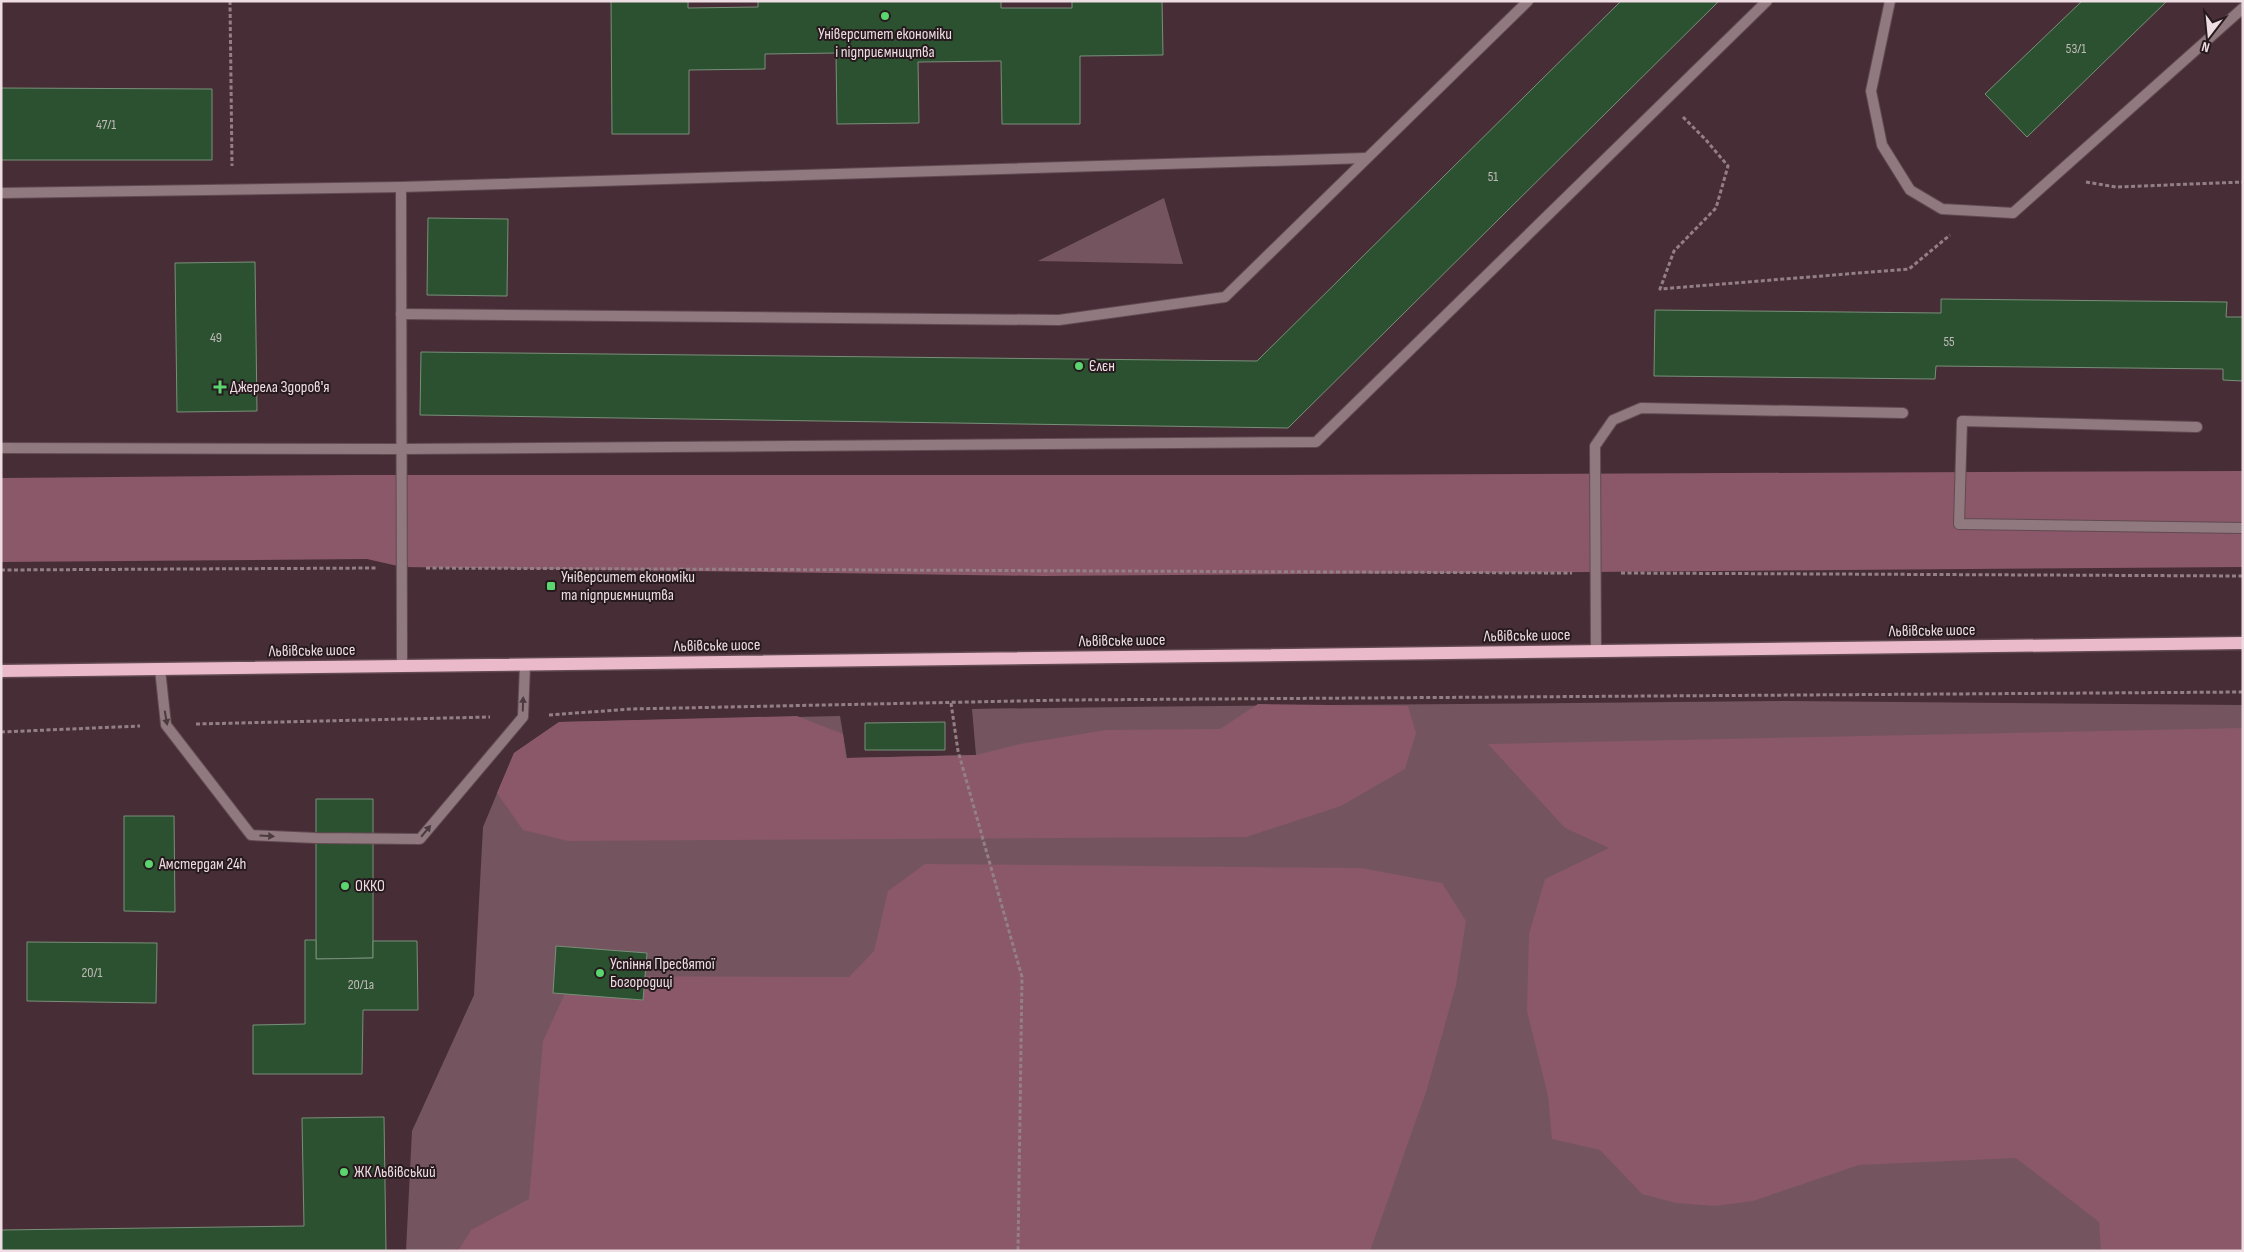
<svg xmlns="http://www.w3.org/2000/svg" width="2244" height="1252" viewBox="0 0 2244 1252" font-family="'Sofia Sans Condensed',sans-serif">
<rect width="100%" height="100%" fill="#472e36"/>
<g fill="#74555f">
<path d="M1164,198L1183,264L1038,261Z"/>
<path d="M1787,701L2243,705V1251H406L412,1131L474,995L483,827L514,753L559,722L840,716L847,758L976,755L972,709C1244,705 1515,704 1787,701Z"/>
</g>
<g fill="#8a5869">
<path d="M2243,471V567L1043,576L402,567L367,559L1,562V478L351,475H1252Z"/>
<path d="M1258,704L1408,706L1416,733L1405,769L1341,806L1246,837L568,841L523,830L497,793L514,753L559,722L797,716L843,734L846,758L976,755L1020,744L1106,730L1220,729Z"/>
<path d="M2243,728V1251H2101L2099,1222L2016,1158L1859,1165L1753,1201L1715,1206L1676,1203L1642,1194L1600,1150L1552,1139L1548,1096L1527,1011L1529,934L1545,879L1609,848L1565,828L1488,744Z"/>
<path d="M925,864L1361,868L1442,883L1466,921L1456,985L1427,1089L1370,1251H458L471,1230L529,1199L543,1041L566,991L577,976L849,977L874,951L888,891Z"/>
</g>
<g fill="#2c5130" stroke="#798f7a">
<path d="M611,1H688V8L758,7V1H1001V8H1072V1H1162L1163,55L1080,56V124H1002L1001,61L918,62L919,123L837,124L836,53L765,54V69L689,70V134H612Z"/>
<path d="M1621,1H1719L1288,428L420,415L421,352L1257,361Z"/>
<path d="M2082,1H2167L2027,137L1985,94Z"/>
<path d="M1,88L212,89V160H1Z"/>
<path d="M428,218L508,219L507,296L427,295Z"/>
<path d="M255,262L257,411L177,412L175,263Z"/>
<path d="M1941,299L2227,302L2226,317H2243V381L2223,380V369L1936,366L1935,379L1654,376L1655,310L1941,313Z"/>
<path d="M945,722V750H865V723Z"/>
<path d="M316,799H373V958L316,959Z"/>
<path d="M124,816H174L175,912L124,911Z"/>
<path d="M305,940H316V959L373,958V941H417L418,1010H363L362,1074H253V1025L305,1024Z"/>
<path d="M27,942L157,943L156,1003L27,1001Z"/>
<path d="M556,946L647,953L643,1000L553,993Z"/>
<path d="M384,1117L386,1251H1V1230L304,1226L302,1118Z"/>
</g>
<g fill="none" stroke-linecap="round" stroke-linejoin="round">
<defs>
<g id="service">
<path d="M1890,1L1871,91L1882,145L1910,190L1942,209L2013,213L2243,8"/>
<path d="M401,187L402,666"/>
<path d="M1,193L401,187L1366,158"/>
<path d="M401,314L1059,320L1225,297L1528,1"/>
<path d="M2197,427L1962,421L1959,524L2243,528"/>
<path d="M1,448L401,449L1316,442L1767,1"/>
<path d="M1596,651L1595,446L1613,420L1641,408L1903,413"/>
<path d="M160,669L166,725L251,835L316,838L420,839L523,717L525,665"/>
</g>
<path id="primary" d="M1,671L2243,643"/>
</defs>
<use href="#service" stroke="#624a52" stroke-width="12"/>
<use href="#primary" stroke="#624a52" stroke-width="15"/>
<g stroke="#947f85" stroke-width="3" stroke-dasharray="4 2.5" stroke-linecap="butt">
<path d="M230,1L232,166"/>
<path d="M1683,117L1706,140L1728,166L1716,208L1674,251L1660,289L1909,269L1950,235"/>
<path d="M2086,182L2116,187L2243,182"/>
<path d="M426,568L1572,573"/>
<path d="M1,570L377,568"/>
<path d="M1621,573L2243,576"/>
<path d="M951,703L958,751L1022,977L1018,1251"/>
<path d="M549,715L631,709L1066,700L2243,692"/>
<path d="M196,724L490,717"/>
<path d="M1,732L140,726"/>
</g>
<use href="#service" stroke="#917980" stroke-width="10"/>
<use href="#primary" stroke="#ebbaca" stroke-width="12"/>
</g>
<defs><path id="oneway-solid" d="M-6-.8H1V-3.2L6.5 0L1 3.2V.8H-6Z" transform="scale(1.25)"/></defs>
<g fill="#4b3b40">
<use href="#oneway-solid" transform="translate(523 704) rotate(-88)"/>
<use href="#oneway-solid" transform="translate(166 718) rotate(80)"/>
<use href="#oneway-solid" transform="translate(426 831) rotate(-50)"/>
<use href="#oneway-solid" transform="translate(267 836) rotate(3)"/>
</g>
<g fill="#5bd56e" stroke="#261a1e" stroke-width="2">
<circle cx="885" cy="16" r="5"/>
<circle cx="1079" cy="366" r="5"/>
<path d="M217.5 379.5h5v5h5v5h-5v5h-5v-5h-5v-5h5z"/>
<rect x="546" y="581" width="10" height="10" rx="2.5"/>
<circle cx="149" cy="864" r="5"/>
<circle cx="345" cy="886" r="5"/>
<circle cx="600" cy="973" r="5"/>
<circle cx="344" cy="1172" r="5"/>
</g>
<g text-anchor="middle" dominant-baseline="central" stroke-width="4" stroke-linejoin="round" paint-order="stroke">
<g font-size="14" fill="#bebab6">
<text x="2076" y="48">53/1</text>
<text x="106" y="124">47/1</text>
<text x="1493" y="176">51</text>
<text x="216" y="337">49</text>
<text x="1949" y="341">55</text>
<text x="92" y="972">20/1</text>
<text x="361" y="984">20/1а</text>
</g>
<g font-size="16" fill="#eedde2" stroke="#261a1e" text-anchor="start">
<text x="885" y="34" text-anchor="middle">Університет економіки<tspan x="885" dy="18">і підприємництва</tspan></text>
<text x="1089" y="366">Єлєн</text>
<text x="230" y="387">Джерела Здоров'я</text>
<text x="561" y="577">Університет економіки<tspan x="561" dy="18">та підприємництва</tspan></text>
<text x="159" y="864">Амстердам 24h</text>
<text x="355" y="886">ОККО</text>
<text x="610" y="964">Успіння Пресвятої<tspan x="610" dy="18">Богородиці</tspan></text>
<text x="354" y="1172">ЖК Львівський</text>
</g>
<g font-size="16" fill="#eedde2" stroke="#261a1e">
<text transform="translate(1932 631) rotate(-1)">Львівське шосе</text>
<text transform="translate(1527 636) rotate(-1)">Львівське шосе</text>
<text transform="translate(1122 641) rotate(-1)">Львівське шосе</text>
<text transform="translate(717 646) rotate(-1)">Львівське шосе</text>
<text transform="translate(312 651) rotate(-1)">Львівське шосе</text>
</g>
</g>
<rect width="2244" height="1252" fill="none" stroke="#eedde2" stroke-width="5"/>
<g transform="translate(2209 35) rotate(196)" stroke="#261a1e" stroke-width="4" paint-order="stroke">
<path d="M0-4L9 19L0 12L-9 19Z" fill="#eedde2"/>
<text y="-8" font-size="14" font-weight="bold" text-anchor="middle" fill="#eedde2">N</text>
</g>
</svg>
